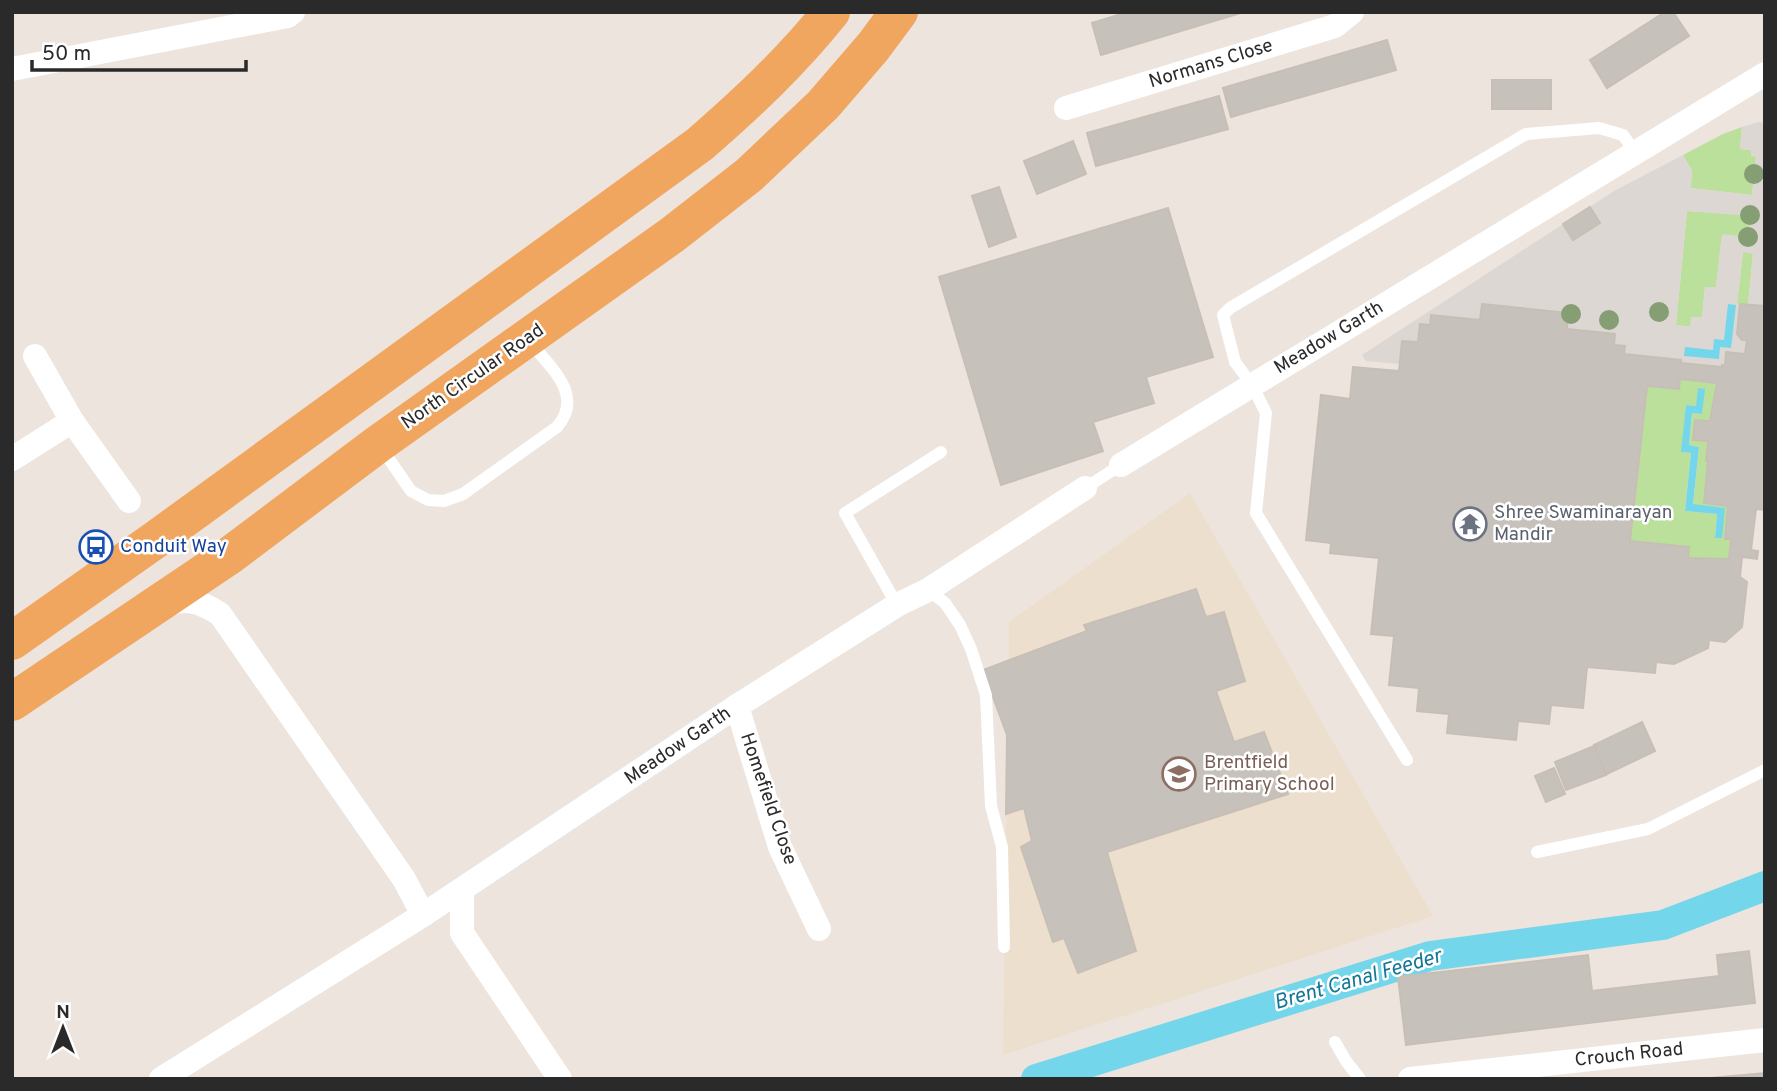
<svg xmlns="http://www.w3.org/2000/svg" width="1777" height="1091" viewBox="0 0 1777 1091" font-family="Overpass,sans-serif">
<rect width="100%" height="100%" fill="#ece4dd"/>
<path fill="#eddfcd" d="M1190,493L1433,916L1003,1055L1009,622Z"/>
<g fill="#bae09b" fill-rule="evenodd">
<path d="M1742,127L1740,149L1751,150L1756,157L1752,195L1690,188L1692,171L1683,155L1723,134Z"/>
<path d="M1687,211L1750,215L1748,237L1722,235L1716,287H1705L1702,318L1691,327L1676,325Z"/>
<path d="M1743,252L1753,253L1748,305L1737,304Z"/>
<path d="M1680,379L1717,383L1710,421L1695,420L1693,439L1708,441L1706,460L1708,461L1704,503L1728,506L1725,538L1731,539L1729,559L1688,558V547L1630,541L1647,386L1679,389ZM1704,389L1702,414L1692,413L1689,445L1699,447L1693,505L1725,508L1715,538L1717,514L1685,511L1691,453L1682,452L1686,405L1696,406Z"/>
</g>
<path fill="#dcd7d3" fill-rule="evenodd" d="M1758,122L1765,123V306L1748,305L1753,254L1743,252L1737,303L1740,304L1737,334L1743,340H1747L1745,354L1726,352L1725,366L1722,367L1681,363V360L1624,354L1625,346L1614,345L1615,334L1567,329L1568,313L1482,304L1480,320L1432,315L1430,325H1420L1418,342L1400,364L1366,361L1362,355L1563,224L1573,240L1599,223L1590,207L1614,191L1683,155L1692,171L1691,188L1752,195L1756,157L1751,156V150L1740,149L1742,127ZM1687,211L1750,216L1748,237L1722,234L1716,287H1705L1702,317H1691L1690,327L1676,325Z"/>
<g fill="#74d6ea">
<path d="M1728,304L1736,305L1731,348L1720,347L1719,359L1684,356L1685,347L1713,350L1714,339L1724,340Z"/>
<path d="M1698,388L1705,389L1702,414L1692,413L1689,445L1699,447L1693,504L1725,508L1722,538H1715L1717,514L1685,511L1691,453L1681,452L1686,405L1696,406Z"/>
</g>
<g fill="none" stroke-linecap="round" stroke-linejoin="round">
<path stroke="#74d6ea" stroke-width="30" d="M1036,1079L1430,956L1663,925L1765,886"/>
</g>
<g fill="#c7c1bc" stroke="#c7bfb6" stroke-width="2" fill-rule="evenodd">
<path d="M1128,12H1244L1101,55L1092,23Z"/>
<path d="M1665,12H1673L1689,36L1607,88L1590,60Z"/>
<path d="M1387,40L1396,70L1231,117L1223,88Z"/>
<rect x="1492" y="80" width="59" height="29"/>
<path d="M1219,96L1228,129L1096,166L1087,133Z"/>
<path d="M1073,141L1086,174L1037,194L1024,161Z"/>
<path d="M999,187L1016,237L989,247L972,196Z"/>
<path d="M1590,207L1600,223L1573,240L1563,224Z"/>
<path d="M1168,208L1213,357L1146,377L1154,403L1093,422L1103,451L1001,485L939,277Z"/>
<path d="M1482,304L1568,313L1567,329L1615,334L1614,345L1625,346L1624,354L1681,360V363L1722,367V365L1725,366L1726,352L1745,354L1747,340H1742L1737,334L1740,304L1765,306V510L1756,509L1751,550L1758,551L1757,559L1742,557L1740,577L1747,582L1742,627L1725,642L1709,640L1708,648L1674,664L1656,662L1655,673L1587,667L1583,708L1551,705L1549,724L1518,721L1516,740L1447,733L1449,714L1417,711L1419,688L1389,685L1394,636L1371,634L1379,558L1330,553L1331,543L1306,540L1321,395L1350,399L1353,367L1399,371L1402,341L1418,342L1420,324L1430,325L1431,315L1480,320ZM1680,379L1717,383L1710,421L1695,420L1693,440L1708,441L1706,461H1708L1704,503L1728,506L1725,539H1731L1729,559L1688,558L1689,547L1630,541L1647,386L1679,389Z"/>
<path d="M1196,589L1206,617L1224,612L1245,681L1216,691L1234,742L1264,732L1288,794L1107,852L1136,951L1078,973L1064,938L1053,942L1021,847L1032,841L1024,808L1006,814L1007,735L983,670L1087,631L1084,625Z"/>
<path d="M1642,722L1655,751L1607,774L1594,745Z"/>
<path d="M1594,746L1606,775L1566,790L1555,762Z"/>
<path d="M1554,768L1565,794L1546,802L1535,776Z"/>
<path d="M1749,951L1755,1003L1406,1045L1398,977L1588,955L1592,991L1719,976L1717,955Z"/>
<path d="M1765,1073V1079H1699Z"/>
</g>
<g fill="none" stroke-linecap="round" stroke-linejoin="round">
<g stroke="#fff" stroke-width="12">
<path d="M380,446L411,491L428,500L444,501L463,494L557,427C585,395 550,367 529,341"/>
<path d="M1085,488L1121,465"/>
<path d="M928,590L945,603L960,625L971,649L986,695L991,806L1002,847L1004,947"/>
<path d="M897,605L845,513L941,452"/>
<path d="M1407,760L1256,513L1266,413L1252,385L1235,362L1223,315L1230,308L1526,134L1599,128L1623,135L1635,152"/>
<path d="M1537,852L1648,829L1765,770"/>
<path d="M1335,1042L1346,1061L1360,1079"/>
</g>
<g stroke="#fff" stroke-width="24">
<path d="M12,69L288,16L293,12"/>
<path d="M1066,108L1335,26L1352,12"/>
<path d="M35,356L72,421L129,501"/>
<path d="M12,459L72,421"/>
<path d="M1121,465L1765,74"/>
<path d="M165,604C189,598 199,601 220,614L404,879L423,915"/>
<path d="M737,706L780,847L819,929"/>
<path d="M462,890V933L560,1079"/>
<path d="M161,1079L423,915L737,706L897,605L928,590L1085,488"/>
<path d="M1410,1079L1765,1040"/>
</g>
<g stroke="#f1a660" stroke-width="38">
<path d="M12,641L155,540L700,144C747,103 792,61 831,12"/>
<path d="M12,702L229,556L378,444L672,235L749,175L823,105L873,47L899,12"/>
</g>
</g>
<g fill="#869e73">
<circle cx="1754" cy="174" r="10"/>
<circle cx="1750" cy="215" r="10"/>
<circle cx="1748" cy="237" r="10"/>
<circle cx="1659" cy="312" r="10"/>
<circle cx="1571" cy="314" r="10"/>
<circle cx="1609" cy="320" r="10"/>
</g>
<defs>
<symbol id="temple-ring" viewBox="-11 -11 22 22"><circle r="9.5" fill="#fff" stroke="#6b7280" stroke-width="1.5"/><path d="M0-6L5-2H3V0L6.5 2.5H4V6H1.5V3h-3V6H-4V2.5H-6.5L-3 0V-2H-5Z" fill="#6b7280"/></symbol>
<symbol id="bus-ring" viewBox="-11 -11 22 22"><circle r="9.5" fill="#fff" stroke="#1a4fb4" stroke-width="1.5"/><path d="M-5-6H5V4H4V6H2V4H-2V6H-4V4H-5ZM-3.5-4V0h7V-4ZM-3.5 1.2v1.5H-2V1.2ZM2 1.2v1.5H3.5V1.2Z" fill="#1a4fb4"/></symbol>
<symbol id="school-ring" viewBox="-11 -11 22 22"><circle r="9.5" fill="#fff" stroke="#8d6e63" stroke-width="1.5"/><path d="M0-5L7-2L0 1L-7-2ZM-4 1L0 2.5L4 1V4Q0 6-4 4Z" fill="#8d6e63"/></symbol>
</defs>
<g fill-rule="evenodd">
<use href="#temple-ring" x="1451" y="505" width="38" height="38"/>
<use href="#bus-ring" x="77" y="528" width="38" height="38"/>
<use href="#school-ring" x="1160" y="755" width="38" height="38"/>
</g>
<g text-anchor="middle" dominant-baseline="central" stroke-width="5" stroke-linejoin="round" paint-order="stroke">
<g font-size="19" fill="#2a2a2a" stroke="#fff">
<text transform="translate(1211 64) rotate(-17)">Normans Close</text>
<text transform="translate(1329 338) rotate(-31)">Meadow Garth</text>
<text transform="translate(473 377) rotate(-35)">North Circular Road</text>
<text transform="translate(678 746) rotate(-34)">Meadow Garth</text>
<text transform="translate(768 799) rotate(71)">Homefield Close</text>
<text transform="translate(1629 1055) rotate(-6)">Crouch Road</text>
</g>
<g font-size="19" fill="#5b616d" stroke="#fff" text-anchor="start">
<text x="1494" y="513">Shree Swaminarayan<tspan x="1494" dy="22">Mandir</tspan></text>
</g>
<g font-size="19" fill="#164399" stroke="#fff" text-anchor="start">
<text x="120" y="547">Conduit Way</text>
</g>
<g font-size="19" fill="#785e54" stroke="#fff" text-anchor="start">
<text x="1204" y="763">Brentfield<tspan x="1204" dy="22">Primary School</tspan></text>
</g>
<g font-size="21" font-style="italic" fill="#137696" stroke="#fff">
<text transform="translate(1358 980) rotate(-16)">Brent Canal Feeder</text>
</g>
</g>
<rect width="1777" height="1091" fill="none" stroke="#2a2a2a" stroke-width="28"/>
<g transform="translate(63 1028)" stroke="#ffffff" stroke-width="5" paint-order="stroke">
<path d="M0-5L12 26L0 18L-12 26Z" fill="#2a2a2a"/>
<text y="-10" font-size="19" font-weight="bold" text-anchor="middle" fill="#2a2a2a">N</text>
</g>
<path d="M32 60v10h214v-10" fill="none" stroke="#2a2a2a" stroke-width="3.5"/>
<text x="42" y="60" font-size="21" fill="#2a2a2a" stroke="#ffffff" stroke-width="5" paint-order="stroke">50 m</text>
</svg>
